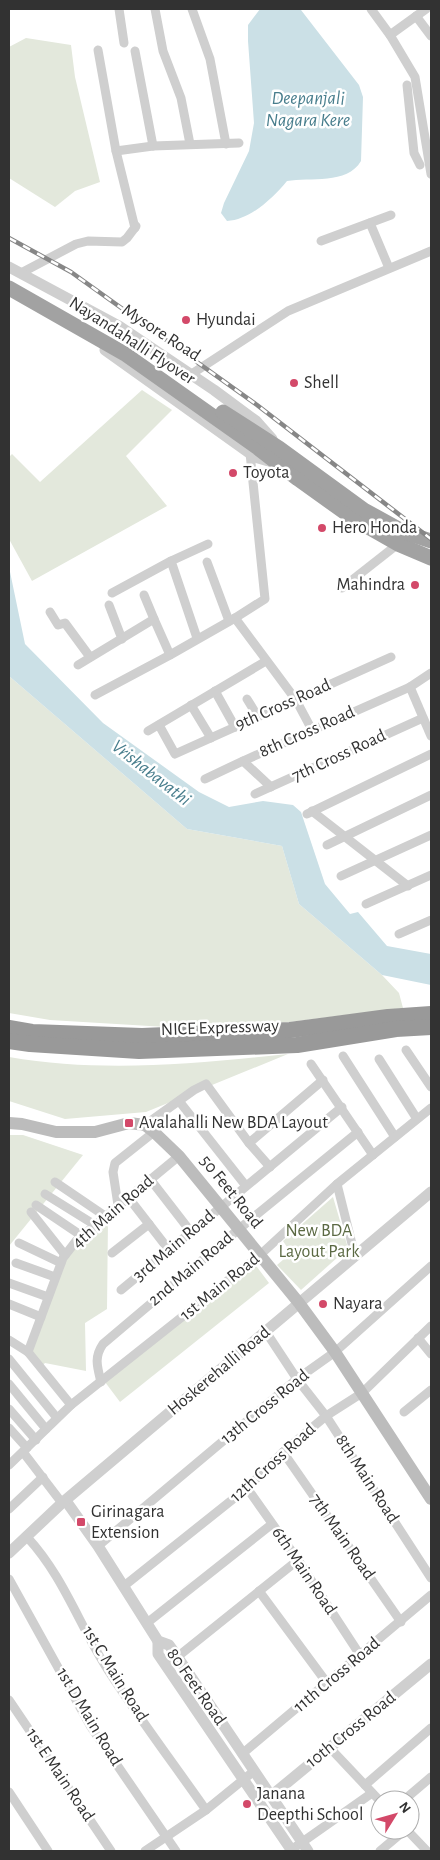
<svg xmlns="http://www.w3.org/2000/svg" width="440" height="1860" viewBox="0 0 440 1860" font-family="'Alegreya Sans',sans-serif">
<rect width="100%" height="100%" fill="#fff"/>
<g fill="#e3e8dc">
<path d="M26,38L71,45L75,77L100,182L75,191L55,207L9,178V47Z"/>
<path d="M142,390L172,410L126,456L167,506L32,581L9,539V457L12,454L40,482Z"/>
<path d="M9,676L187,829L282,846L299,904L382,975L399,993L403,1008L289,1022L166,1027L50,1020L9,1013Z"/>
<path d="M288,1054L146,1112L65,1119L9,1101V1057C101,1073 195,1064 288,1054Z"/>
<path d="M9,1135H23L83,1155L9,1246Z"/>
<path d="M333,1197L348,1248L301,1290L277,1265L291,1253L283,1241Z"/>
<path d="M108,1220L107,1309L85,1323L86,1371L45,1363L41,1367L30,1352L66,1256Z"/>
<path d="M254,1263L269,1283L120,1402L105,1382Z"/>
</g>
<g fill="#cbe0e6">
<path d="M260,9L301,10L359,85L363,97L361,161C347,185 310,177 287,181C273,198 250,220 227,221L221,213L224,203L249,151L254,123L248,41V25Z"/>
<path d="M9,567L25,644L103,723L199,792L229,807L263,801L293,805L301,812L325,884L350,914L358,912L387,946L431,954V985L382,975L299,904L282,846L187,829L9,676Z"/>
</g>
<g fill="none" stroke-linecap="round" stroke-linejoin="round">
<g stroke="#cfcfcf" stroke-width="9">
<path d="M119,9L124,43"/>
<path d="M155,9L163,51L181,98L190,144"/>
<path d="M192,9L210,59L226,144"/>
<path d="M371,9L390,35L415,77L431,174"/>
<path d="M416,16L431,36"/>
<path d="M390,35L426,9"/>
<path d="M98,50L116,151L135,228"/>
<path d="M135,51L153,146"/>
<path d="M407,85L414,153L420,165"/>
<path d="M116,151L153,146L239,143"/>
<path d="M370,223L389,268"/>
<path d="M321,241L391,215"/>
<path d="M21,273L76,244L88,241L122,242L127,238L136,226"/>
<path d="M190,375L288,311L431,251"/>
<path d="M207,562L229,621"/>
<path d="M342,588L398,544"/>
<path d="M112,593L171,561"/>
<path d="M109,605L122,639"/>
<path d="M50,612L58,625L65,623L90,657"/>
<path d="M235,618L265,599L250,453"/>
<path d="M154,619L170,655"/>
<path d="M197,638L171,561L208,544"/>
<path d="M78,665L154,619L144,595"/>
<path d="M410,687L431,736"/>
<path d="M215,691L235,727"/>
<path d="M95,695L170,655L235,618L296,700L312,730"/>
<path d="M247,699L258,717"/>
<path d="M191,705L211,738"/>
<path d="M159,725L175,754L391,657"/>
<path d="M148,731L266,661"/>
<path d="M243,761L271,787"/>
<path d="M205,779L243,761L410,687L431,673"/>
<path d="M255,794L423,718"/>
<path d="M312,811L408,886"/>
<path d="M307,814L431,754"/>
<path d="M327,845L431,795"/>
<path d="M341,876L431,835"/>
<path d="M366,904L431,875"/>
<path d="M399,934L431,920"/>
<path d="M406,1050L431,1087"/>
<path d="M343,1056L395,1137"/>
<path d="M379,1059L417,1119"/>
<path d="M311,1064L373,1155"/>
<path d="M179,1101L246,1186"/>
<path d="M145,1125L194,1090L206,1084L249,1143L323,1080"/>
<path d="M249,1143L270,1167"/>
<path d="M150,1179L191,1232"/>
<path d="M55,1182L105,1216"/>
<path d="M337,1184L355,1256"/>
<path d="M45,1194L95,1225"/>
<path d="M128,1197L169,1250"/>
<path d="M36,1205L82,1236"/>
<path d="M118,1205L113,1172L115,1163L154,1132"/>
<path d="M31,1212L65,1255"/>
<path d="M19,1243L61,1263"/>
<path d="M112,1253L149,1224"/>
<path d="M16,1263L55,1277"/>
<path d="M9,1283L48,1297"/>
<path d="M121,1290L342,1107"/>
<path d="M9,1304L41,1317"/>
<path d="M266,1332L297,1379L326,1416L431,1578"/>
<path d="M418,1338L431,1354"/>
<path d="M9,1340L28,1352"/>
<path d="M9,1359L57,1418"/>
<path d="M101,1382C97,1366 94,1357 103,1344L239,1229L358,1132"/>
<path d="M9,1384L46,1429"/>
<path d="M71,1405L28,1352L63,1258L76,1241L179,1156"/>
<path d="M9,1409L36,1440"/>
<path d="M404,1412L431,1390"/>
<path d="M9,1428L27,1448"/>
<path d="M23,1452L62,1503"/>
<path d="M283,1452L401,1622"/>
<path d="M9,1465L71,1405L260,1255L337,1184L431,1108"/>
<path d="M247,1488L298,1560L360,1655"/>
<path d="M9,1509L43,1477"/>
<path d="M27,1537C64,1577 79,1625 108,1670C139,1718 173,1763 206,1810"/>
<path d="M98,1546L297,1379L335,1352L431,1266"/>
<path d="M9,1579L91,1727L176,1851"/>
<path d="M124,1586L247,1488L283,1452L326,1416L362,1393L431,1326"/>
<path d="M259,1591L327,1683"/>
<path d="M147,1623L272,1524"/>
<path d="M166,1666L298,1560"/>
<path d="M9,1700L111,1851"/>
<path d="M330,1748L380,1801"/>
<path d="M242,1754L431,1595"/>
<path d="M365,1785L431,1728"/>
<path d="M9,1792L48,1851"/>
<path d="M404,1800L431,1777"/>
<path d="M407,1830L427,1851"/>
<path d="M291,1850L372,1793"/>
<path d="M145,1851L206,1810L254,1771"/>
<path d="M380,1851L405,1830"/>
</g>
<g stroke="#cfcfcf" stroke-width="11">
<path d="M9,267L119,326L214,390L256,421L272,439"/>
<path d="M105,350L255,457L272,462"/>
<path d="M66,1501L98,1546L158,1641L169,1645L177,1656L308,1851"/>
<path d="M9,1553L62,1503L431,1192"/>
<path d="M158,1641V1654L292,1851"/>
<path d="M271,1796L431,1664"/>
</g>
<path stroke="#bcbcbc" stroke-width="12" d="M9,1123L22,1124L56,1132H95L129,1123L145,1125L154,1132L179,1156L299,1303L335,1352L431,1499"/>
<g stroke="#a2a2a2" stroke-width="15">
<path d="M9,288L125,354L258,448L298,479L354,519L398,544L431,558"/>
<path d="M223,412L279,448L364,510L404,532L431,541"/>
</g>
<g stroke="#999" stroke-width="16">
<path d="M9,1028L32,1032L142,1036L290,1030L388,1017L431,1014"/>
<path d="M9,1041L30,1044L139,1051L297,1045L396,1029L431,1027"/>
</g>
<defs>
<path id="rail" d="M9,238L71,272L257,405L431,539"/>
</defs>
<use href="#rail" stroke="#878787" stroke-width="4.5"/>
<use href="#rail" stroke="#fff" stroke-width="2.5" stroke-dasharray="8" stroke-linecap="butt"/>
</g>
<g fill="#d34969" stroke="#fff" stroke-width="2">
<circle cx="186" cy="320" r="5"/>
<circle cx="294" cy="383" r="5"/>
<circle cx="233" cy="473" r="5"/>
<circle cx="322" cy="528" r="5"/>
<circle cx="415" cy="585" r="5"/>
<rect x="124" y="1118" width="10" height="10" rx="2.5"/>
<circle cx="323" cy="1304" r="5"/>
<rect x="76" y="1517" width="10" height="10" rx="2.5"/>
<circle cx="247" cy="1804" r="5"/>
</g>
<g text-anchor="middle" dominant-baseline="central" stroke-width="5" stroke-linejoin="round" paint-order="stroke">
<g font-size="18" fill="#323232" stroke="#fff" text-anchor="start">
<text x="196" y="320">Hyundai</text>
<text x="304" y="383">Shell</text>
<text x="243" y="473">Toyota</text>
<text x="332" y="528">Hero Honda</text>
<text x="405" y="585" text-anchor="end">Mahindra</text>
<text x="139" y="1123">Avalahalli New BDA Layout</text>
<text x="333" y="1304">Nayara</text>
<text x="91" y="1512">Girinagara<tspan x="91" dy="21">Extension</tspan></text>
<text x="257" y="1794">Janana<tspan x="257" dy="21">Deepthi School</tspan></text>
</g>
<g font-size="18" fill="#323232" stroke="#fff">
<text transform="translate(161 333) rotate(33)">Mysore Road</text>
<text transform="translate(132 341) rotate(33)">Nayandahalli Flyover</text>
<text transform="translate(283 705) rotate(-24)">9th Cross Road</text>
<text transform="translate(307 732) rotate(-24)">8th Cross Road</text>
<text transform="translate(339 756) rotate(-25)">7th Cross Road</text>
<text transform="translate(220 1028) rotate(-2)">NICE Expressway</text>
<text transform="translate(231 1192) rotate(51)">50 Feet Road</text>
<text transform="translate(113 1212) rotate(-41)">4th Main Road</text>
<text transform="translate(174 1246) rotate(-40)">3rd Main Road</text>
<text transform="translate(191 1269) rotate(-40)">2nd Main Road</text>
<text transform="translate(220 1287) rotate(-39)">1st Main Road</text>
<text transform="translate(219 1371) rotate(-40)">Hoskerehalli Road</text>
<text transform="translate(265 1407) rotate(-39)">13th Cross Road</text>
<text transform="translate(273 1463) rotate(-42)">12th Cross Road</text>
<text transform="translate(367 1479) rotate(57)">8th Main Road</text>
<text transform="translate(342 1537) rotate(55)">7th Main Road</text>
<text transform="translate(304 1571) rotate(56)">6th Main Road</text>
<text transform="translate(115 1674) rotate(58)">1st C Main Road</text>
<text transform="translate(337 1675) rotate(-40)">11th Cross Road</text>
<text transform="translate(196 1687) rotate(55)">80 Feet Road</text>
<text transform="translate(89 1717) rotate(59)">1st D Main Road</text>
<text transform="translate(351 1730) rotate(-39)">10th Cross Road</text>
<text transform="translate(60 1775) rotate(56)">1st E Main Road</text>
</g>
<g font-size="18" fill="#5b6943" stroke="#fff">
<text x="319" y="1231">New BDA<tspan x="319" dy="21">Layout Park</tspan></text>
</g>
<g font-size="19" font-style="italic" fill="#477d8c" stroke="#fff">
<text x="308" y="98">Deepanjali<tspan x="308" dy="22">Nagara Kere</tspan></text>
<text transform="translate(151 773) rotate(38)">Vrishabavathi</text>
</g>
</g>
<rect width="440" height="1860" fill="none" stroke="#323232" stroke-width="20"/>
<g transform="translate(395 1815) rotate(53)"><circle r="24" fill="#ffffff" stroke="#adadad"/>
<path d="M0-4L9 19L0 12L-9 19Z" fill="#d34969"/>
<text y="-8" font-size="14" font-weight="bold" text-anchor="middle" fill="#323232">N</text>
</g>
</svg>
